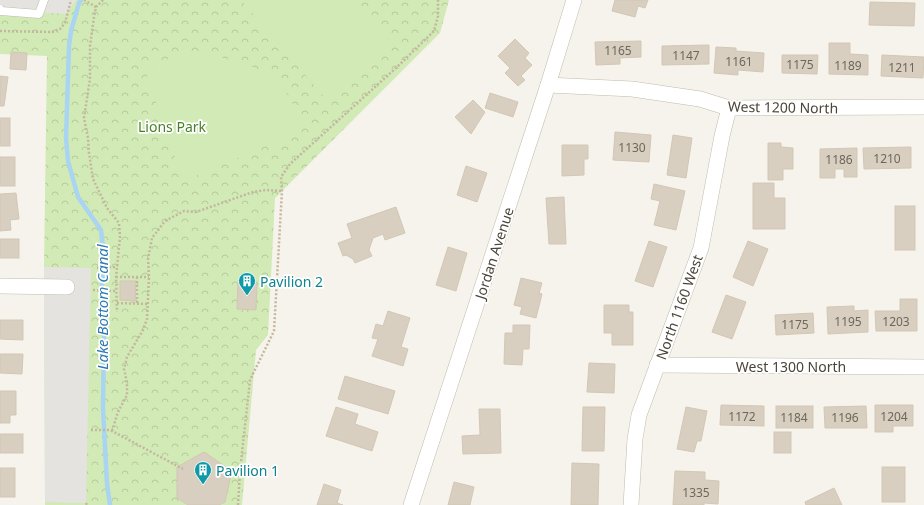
<svg xmlns="http://www.w3.org/2000/svg" width="924" height="505" viewBox="0 0 924 505" font-family="'Noto Sans',sans-serif">
<defs>
<pattern id="forest-crowns" width="20" height="18" patternUnits="userSpaceOnUse"><rect width="20" height="18" fill="#d2eab5"/><path d="M2 6a3 3 0 1 1 6 0M12 15a3 3 0 1 1 6 0" fill="none" stroke="#b6ca9c"/></pattern>
</defs>
<rect width="100%" height="100%" fill="#f6f3ec"/>
<path fill="url(#forest-crowns)" d="M0,0H449L440,33L275,198L268,335L256,350L242,505H45L44,267L47,56L0,54Z"/>
<g fill="#d2eab5">
<path d="M241,0H355L391,43L327,100Z"/>
<path d="M176,55H211L247,64L273,77L291,99L301,131L183,181L145,70Z"/>
</g>
<g fill="#e5e3e0">
<path d="M0,0H76L66,14L0,10Z"/>
<path d="M44,267L91,268L86,503L45,502Z"/>
</g>
<g fill="none" stroke-linecap="round" stroke-linejoin="round">
<path stroke="#a9d4f2" stroke-width="4.5" d="M81,0L79,3L71,31L69,46L66,138L68,161L78,197L101,230L104,258L101,298L104,330L103,409L107,484L110,505"/>
</g>
<g fill="#d8cfc1" stroke="#d3c7b4">
<path d="M615,0H648L645,8L638,6L635,17L612,11Z"/>
<path d="M870,2L915,3L914,26L869,25Z"/>
<path d="M515,39L529,53L525,58L532,65L521,76L525,80L518,86L505,73L510,68L498,56Z"/>
<path d="M641,41V57L620,58V64L596,65L595,42Z"/>
<path d="M829,43H850V54L868,55V75L829,74Z"/>
<path d="M709,45V64L662,65V46Z"/>
<path d="M716,47L736,48V51L764,53L763,72L738,70V75L714,73Z"/>
<path d="M11,52L27,53L26,70L10,69Z"/>
<path d="M782,55H818L817,74L782,73Z"/>
<path d="M882,55L924,57L923,78L881,76Z"/>
<path d="M0,76L8,77L4,106H0Z"/>
<path d="M490,93L518,102L513,117L485,108Z"/>
<path d="M473,100L485,112L471,134L455,117Z"/>
<rect x="0" y="118" width="10" height="28"/>
<path d="M615,132L651,135L649,162L613,160Z"/>
<path d="M673,135L692,138L686,178L667,175Z"/>
<path d="M768,143H781V147L793,148V169H783V180H768Z"/>
<path d="M562,145H588V159H584V175L562,176Z"/>
<path d="M911,147V168L864,169L863,148Z"/>
<path d="M857,148V177H844V169H835V178H820V149Z"/>
<rect x="0" y="157" width="15" height="29"/>
<path d="M466,166L487,173L477,202L457,195Z"/>
<path d="M753,183H774V198H785V229H753Z"/>
<path d="M654,184L685,191L676,230L654,225L660,201L651,199Z"/>
<path d="M16,193L19,219L10,220L11,230L0,231V194Z"/>
<path d="M564,197L566,244H549L546,198Z"/>
<rect x="895" y="206" width="20" height="44"/>
<path d="M396,207L405,233L385,240L383,234L373,238L369,250L372,256L355,263L353,259L346,255L343,256L338,243L352,238L347,224Z"/>
<rect x="0" y="239" width="19" height="19"/>
<path d="M649,241L667,247L653,287L635,281Z"/>
<path d="M748,241L768,249L753,286L733,277Z"/>
<path d="M448,247L467,253L456,291L436,285Z"/>
<path d="M521,278L542,283L539,293L542,294L536,318L520,314L522,307L514,305Z"/>
<path d="M120,281H136L135,301L120,300Z"/>
<path d="M238,281L257,282L256,310L237,309Z"/>
<path d="M726,295L746,302L732,339L712,332Z"/>
<path d="M900,299H917V331H876L875,311H900Z"/>
<path d="M604,305H629V312H633V345H612V333H604Z"/>
<path d="M854,306V311L868,310V332L828,334L827,307Z"/>
<path d="M388,311L410,318L401,347L408,349L403,366L372,356L378,339L372,338L376,324L383,326Z"/>
<path d="M813,313L814,333L776,335L775,315Z"/>
<path d="M0,320H23V340L0,339Z"/>
<path d="M513,325H530L529,349H523L522,365L504,364L505,333H513Z"/>
<path d="M0,354H23L22,374L0,373Z"/>
<path d="M589,363L615,364L614,393L587,392Z"/>
<path d="M345,376L395,391L388,414L338,399Z"/>
<path d="M0,391H16V415H10V423H0Z"/>
<path d="M721,405L764,406V426L720,425Z"/>
<path d="M875,405H913V426H893V432H875Z"/>
<rect x="776" y="406" width="37" height="22"/>
<path d="M866,406L867,428H825L824,407Z"/>
<path d="M336,407L358,414L355,424L378,432L372,451L326,436Z"/>
<path d="M583,407H605L604,451H582Z"/>
<path d="M686,407L707,411L701,441H697L694,452L677,449Z"/>
<path d="M479,409H500L501,453L463,454L462,436L480,435Z"/>
<rect x="774" y="432" width="17" height="21"/>
<rect x="0" y="434" width="23" height="19"/>
<path d="M204,452L232,471L225,502L219,505H188L177,498V467Z"/>
<path d="M572,463L599,464L598,505H571Z"/>
<rect x="882" y="467" width="23" height="35"/>
<rect x="0" y="468" width="15" height="29"/>
<path d="M675,471L705,472V480L719,481L718,504L704,503V505H673Z"/>
<path d="M454,482L474,487L470,505H448Z"/>
<path d="M324,484L341,490L337,503L343,505H317Z"/>
<path d="M834,488L842,505H806L805,502Z"/>
</g>
<g fill="none" stroke-linecap="round" stroke-linejoin="round">
<defs>
<path id="service" d="M0,9L1,11L39,14L44,0"/>
<g id="minor">
<path d="M548,85L632,89L700,99L729,108L924,107"/>
<path d="M0,286L67,287"/>
<path d="M657,365L924,367"/>
<path d="M411,505L548,85L574,0"/>
<path d="M631,505L635,439L639,415L701,248L722,136L729,108"/>
</g>
</defs>
<use href="#service" stroke="#c2bbae" stroke-width="9"/>
<use href="#minor" stroke="#c2bbae" stroke-width="16"/>
<g stroke="#c4b79f" stroke-width="2.5" stroke-dasharray="2 2" stroke-linecap="butt">
<path d="M84,0L96,7"/>
<path d="M103,0L96,7L94,17L90,46V79L84,118L88,138L89,153L93,179L107,208L119,223L120,237L116,277L117,312"/>
<path d="M0,31L52,32L60,29L65,23L71,0"/>
<path d="M97,268L117,267"/>
<path d="M116,277H149"/>
<path d="M93,290L116,291"/>
<path d="M117,303L148,304"/>
<path d="M137,303V277"/>
<path d="M91,430H109L112,431L183,469"/>
<path d="M112,431L118,412L127,395V383L124,369L127,357L143,330L147,319L149,277L148,259L152,238L165,221L184,211L196,212L253,192L266,190L282,191"/>
<path d="M232,471H240"/>
<path d="M86,503L87,505"/>
<path d="M238,505L240,471L250,380L274,331L282,191L281,177L290,164L397,67L434,31L438,16V0"/>
</g>
<use href="#service" stroke="#fff" stroke-width="8"/>
<use href="#minor" stroke="#fff" stroke-width="15"/>
</g>
<defs>
<symbol id="building-pin" viewBox="-11 -11 22 30"><path d="M0 17L-7.5 6A9.5 9.5 0 1 1 7.5 6Z" fill="#0f9aa8" stroke="#fff"/><path d="M-4-6H4V6H1V3H-1V6H-4ZM-2.5-4.3h1.7v1.8h-1.7ZM.8-4.3h1.7v1.8H.8ZM-2.5-1h1.7V.8h-1.7ZM.8-1h1.7V.8H.8Z" fill="#fff"/></symbol>
</defs>
<g fill-rule="evenodd">
<use href="#building-pin" x="237" y="271" width="20" height="27"/>
<use href="#building-pin" x="193" y="460" width="20" height="27"/>
</g>
<g text-anchor="middle" dominant-baseline="central" stroke-width="3.5" stroke-linejoin="round" paint-order="stroke">
<g font-size="12" fill="#6e675b">
<text x="618" y="50">1165</text>
<text x="686" y="55">1147</text>
<text x="739" y="61">1161</text>
<text x="800" y="64">1175</text>
<text x="848" y="65">1189</text>
<text x="902" y="67">1211</text>
<text x="632" y="147">1130</text>
<text x="887" y="158">1210</text>
<text x="839" y="159">1186</text>
<text x="848" y="321">1195</text>
<text x="896" y="321">1203</text>
<text x="795" y="324">1175</text>
<text x="742" y="416">1172</text>
<text x="894" y="416">1204</text>
<text x="794" y="417">1184</text>
<text x="845" y="417">1196</text>
<text x="696" y="492">1335</text>
</g>
<g font-size="14" fill="#4b4439" stroke="#fff">
<text transform="translate(783 107) rotate(1)">West 1200 North</text>
<text transform="translate(494 253) rotate(-72)">Jordan Avenue</text>
<text transform="translate(679 307) rotate(-70)">North 1160 West</text>
<text x="791" y="366">West 1300 North</text>
</g>
<g font-size="14" fill="#4a7f2a" stroke="#fff">
<text x="172" y="126">Lions Park</text>
</g>
<g font-size="14" fill="#0d838f" stroke="#fff" text-anchor="start">
<text x="260" y="281">Pavilion 2</text>
<text x="216" y="470">Pavilion 1</text>
</g>
<g font-size="15" font-style="italic" fill="#2e7ab2" stroke="#fff">
<text transform="translate(102 307) rotate(-90)">Lake Bottom Canal</text>
</g>
</g>
</svg>
